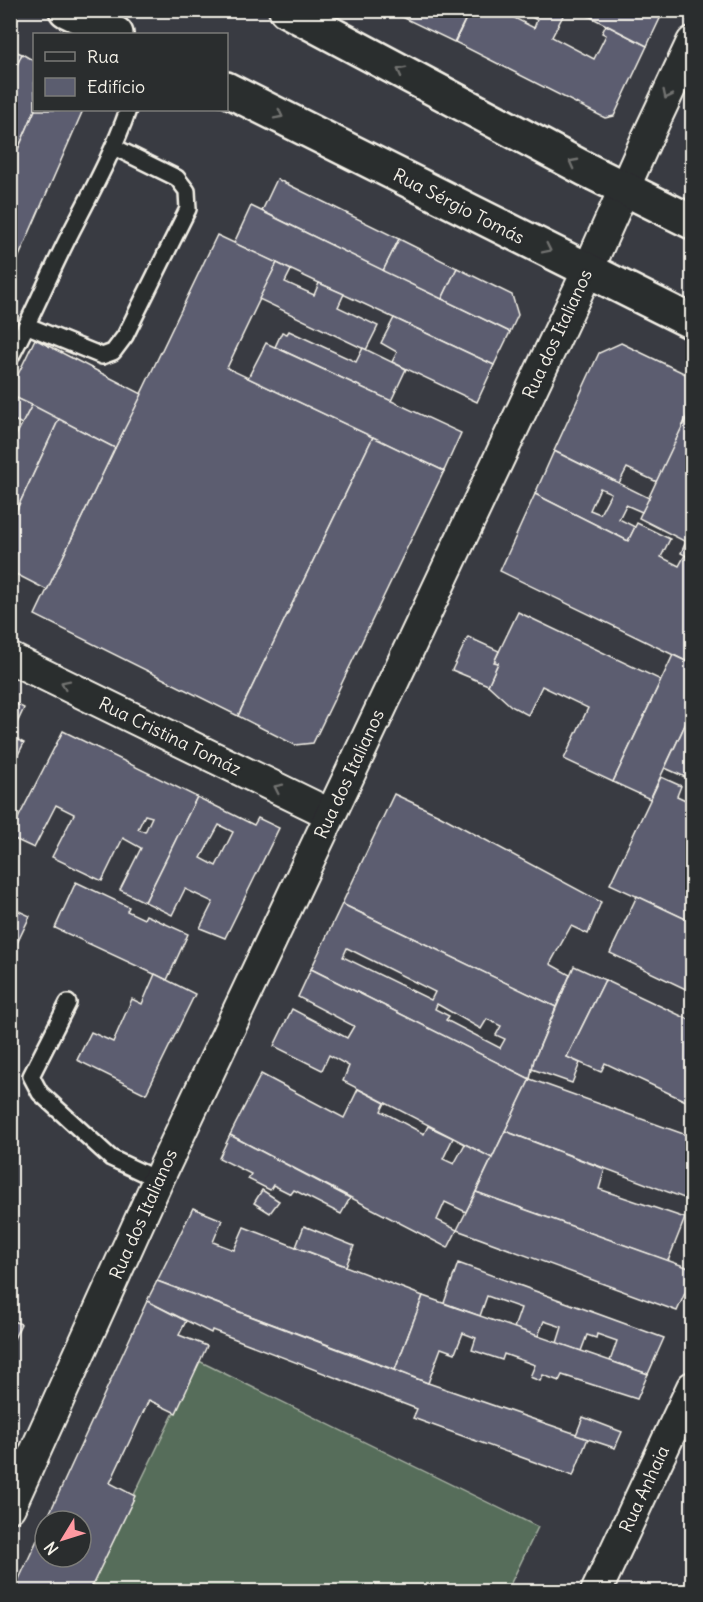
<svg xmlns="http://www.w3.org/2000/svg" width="703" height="1602" viewBox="0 0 703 1602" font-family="Delius,sans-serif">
<rect width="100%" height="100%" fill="#393b42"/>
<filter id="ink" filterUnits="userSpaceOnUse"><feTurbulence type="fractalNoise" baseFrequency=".0167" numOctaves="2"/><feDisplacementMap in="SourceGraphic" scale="12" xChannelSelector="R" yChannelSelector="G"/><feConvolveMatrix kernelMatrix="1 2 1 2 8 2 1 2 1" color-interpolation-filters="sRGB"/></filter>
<g filter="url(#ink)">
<path fill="#566d5a" stroke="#a5afa1" stroke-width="1.5" d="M199,1361L538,1527L507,1591L87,1592Z"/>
<g fill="#5b5d6f" stroke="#f4f1e8" stroke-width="1.5" fill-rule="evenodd">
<path d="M389,10H405L402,17Z"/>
<path d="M405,10H470L454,42L402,17Z"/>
<path d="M470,10H478L485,14L487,10H499L534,28L537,20L526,14L528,10H566L552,37L594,59L606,35L602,33L606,25L647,46L614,116L605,118L455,42Z"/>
<path d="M577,10H664L647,46Z"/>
<path d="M10,49L22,54L10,81Z"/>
<path d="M22,54L34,61L35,110L10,168V81Z"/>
<path d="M35,110H83L10,277V168Z"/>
<path d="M277,179L399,239L383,271L262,211Z"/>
<path d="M251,206L510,332L494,365L234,243Z"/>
<path d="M217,235L277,263L227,368L373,437L238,716L35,615Z"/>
<path d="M399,239L457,268L442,299L383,271Z"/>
<path d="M277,263L291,270L285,282L314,295L319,283L344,294L338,307L378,326L366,350L259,299Z"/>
<path d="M457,268L512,295L518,315L510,332L442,299Z"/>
<path d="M394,318L494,365L477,402L392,362L397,352L381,343Z"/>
<path d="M289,331L356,362L363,348L406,369L391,401L275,347L282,332L287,334Z"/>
<path d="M35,339L142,394L115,448L10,395V391Z"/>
<path d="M266,343L461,433L444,471L248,378Z"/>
<path d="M621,343L692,377V406L657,482L627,468L619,483L554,451L599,353Z"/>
<path d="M10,395L32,405L22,424L10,418Z"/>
<path d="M32,405L59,419L10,524V447Z"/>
<path d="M692,406V447L687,460L692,463V528L686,542L639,518Z"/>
<path d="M59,419L115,448L47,590L10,571V524Z"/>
<path d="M373,437L444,471L313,743L295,745L238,716Z"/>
<path d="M554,451L649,498L642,512L626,505L619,519L635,527L628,541L535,494ZM600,488L611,493L600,514L590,510Z"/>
<path d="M535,494L628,541L637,523L670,539L661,557L679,566L685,555L692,559V664L500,571Z"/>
<path d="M692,528V559L681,553Z"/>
<path d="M518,612L661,680L613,782L564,759L588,708L542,686L528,715L511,706L488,685L498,663L494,662Z"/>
<path d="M468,637L499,651L494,662L498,663L488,685L452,670Z"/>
<path d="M673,655L692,664V710L650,799L613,782Z"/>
<path d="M10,701L24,708L11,736L24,743L10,770Z"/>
<path d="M692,710V780L665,768Z"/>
<path d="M63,731L197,797L145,902L120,890L141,848L123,838L102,881L52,857L74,814L56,805L34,848L10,837V834ZM145,815L152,817L145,832L138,829Z"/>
<path d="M661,777L681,786L677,796L692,803V922L610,884Z"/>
<path d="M394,794L439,815L601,902L588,934L571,926L550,964L570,975L556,1007L342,904Z"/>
<path d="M197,797L254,825L258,818L279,828L225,938L200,928L213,902L185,889L172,915L145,902ZM219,825L233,832L216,866L201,858Z"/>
<path d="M76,882L129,907L127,911L144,919L146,915L188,934L167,980L55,928Z"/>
<path d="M637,896L692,922V992L610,953Z"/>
<path d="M342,904L556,1007L534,1060L530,1079L311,969ZM347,948L435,992L431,1000L343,957ZM437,1004L481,1029L487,1019L501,1026L496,1035L505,1039L500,1048L446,1020L449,1016L435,1009Z"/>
<path d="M10,907L30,916L10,958Z"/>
<path d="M574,966L605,980L567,1057L580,1063L572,1083L532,1069L534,1060Z"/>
<path d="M311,969L530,1079L492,1158L343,1081L349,1066L329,1055L322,1070L274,1046L292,1009L347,1038L354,1026L298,997Z"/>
<path d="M155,974L195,994L146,1094L77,1060L91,1032L113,1042L132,999L142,1004Z"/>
<path d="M605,980L692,1021V1104L605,1063L601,1072L567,1057Z"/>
<path d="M261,1074L344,1118L358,1089L385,1103L381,1111L424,1134L428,1126L453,1138L443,1159L454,1164L465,1144L492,1158L466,1212L445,1202L437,1220L457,1230L448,1248L230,1135Z"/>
<path d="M530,1079L692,1137V1201L505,1131Z"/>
<path d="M505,1131L605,1169L599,1189L685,1218L668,1261L476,1192Z"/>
<path d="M230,1135L350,1198L341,1214L294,1190L291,1194L273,1185L270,1190L248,1179L251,1174L219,1158Z"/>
<path d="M262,1190L279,1201L270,1213L254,1203Z"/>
<path d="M476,1192L692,1269V1277L677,1311L457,1230Z"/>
<path d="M193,1208L222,1220L213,1242L234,1250L244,1227L423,1296L395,1370L157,1281Z"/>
<path d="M304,1226L354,1246L346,1266L296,1247Z"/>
<path d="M458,1263L664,1338L648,1374L610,1361L617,1341L597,1334L596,1338L587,1335L581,1351L557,1343L562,1327L544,1321L538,1336L514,1328L521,1308L487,1296L480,1316L444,1303Z"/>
<path d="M157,1281L428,1383L588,1438L573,1476L413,1418L417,1409L212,1330L211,1333L147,1301Z"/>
<path d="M423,1296L457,1308L648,1374L637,1399L562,1375L559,1381L543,1375L540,1381L530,1377L535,1365L504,1354L502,1360L472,1350L476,1338L463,1333L455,1353L441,1348L428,1383L395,1370Z"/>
<path d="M147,1301L186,1321L179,1335L207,1346L176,1413L149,1400L110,1483L135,1496L89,1592H13L45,1523V1557H81V1521H46Z"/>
<path d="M10,1320L21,1324L10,1347Z"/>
<path d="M583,1417L622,1432L615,1448L576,1435Z"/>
</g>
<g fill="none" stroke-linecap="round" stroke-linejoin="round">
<defs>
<g id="lane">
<path d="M28,326L102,356L113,352L125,336L188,209L187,191L177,178L114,147"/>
<path d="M10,358C32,317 49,275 70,234C91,193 113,153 128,110"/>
<path d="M68,1003L31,1076L40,1093L111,1158L158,1180"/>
</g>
<g id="street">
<path d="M10,658L330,814"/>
<path d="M10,1507L158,1180L588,270L646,140L692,42"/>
<path d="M596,1592L692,1387"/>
</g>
<g id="primary">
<path d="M66,10L116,34"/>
<path d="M286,10L585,169L692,222"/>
<path d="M226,89L692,322"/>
</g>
</defs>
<use href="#lane" stroke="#f4f1e8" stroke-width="20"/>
<use href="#street" stroke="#f4f1e8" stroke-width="34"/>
<use href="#primary" stroke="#f4f1e8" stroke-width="38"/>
<use href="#lane" stroke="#2a2d2e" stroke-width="15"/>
<use href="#street" stroke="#2a2d2e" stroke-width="30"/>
<use href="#primary" stroke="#2a2d2e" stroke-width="33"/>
</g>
<defs><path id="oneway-chevron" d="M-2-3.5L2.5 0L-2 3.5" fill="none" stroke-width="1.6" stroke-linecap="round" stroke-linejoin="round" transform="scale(1.5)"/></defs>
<g stroke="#71726f">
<use href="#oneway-chevron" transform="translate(401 71) rotate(-152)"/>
<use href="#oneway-chevron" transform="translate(667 95) rotate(116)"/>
<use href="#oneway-chevron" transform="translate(279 115) rotate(27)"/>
<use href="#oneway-chevron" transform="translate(573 163) rotate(-152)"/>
<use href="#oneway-chevron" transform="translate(547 249) rotate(26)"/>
<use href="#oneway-chevron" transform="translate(65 684) rotate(-154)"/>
<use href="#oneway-chevron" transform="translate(278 788) rotate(-154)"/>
</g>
</g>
<g text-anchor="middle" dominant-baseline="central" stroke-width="5" stroke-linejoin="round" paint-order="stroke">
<g font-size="18" fill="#f4f1e8" stroke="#2a2d2e">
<text transform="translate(459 206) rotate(27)">Rua Sérgio Tomás</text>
<text transform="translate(557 334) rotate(-65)">Rua dos Italianos</text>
<text transform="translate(170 736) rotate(26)">Rua Cristina Tomáz</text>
<text transform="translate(349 774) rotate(-65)">Rua dos Italianos</text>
<text transform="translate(143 1214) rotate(-66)">Rua dos Italianos</text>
<text transform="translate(644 1489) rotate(-65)">Rua Anhaia</text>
</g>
</g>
<rect width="703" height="1602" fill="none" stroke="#2a2d2e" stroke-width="36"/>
<rect x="18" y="18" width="667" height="1566" fill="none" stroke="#f4f1e8" stroke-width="2" filter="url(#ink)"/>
<rect x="33" y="33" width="195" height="78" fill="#2a2d2e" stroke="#7b7b78" stroke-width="1.5"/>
<rect x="45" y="52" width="30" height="9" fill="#2a2d2e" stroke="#7b7b78" stroke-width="1.5"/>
<text x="87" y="63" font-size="18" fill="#f4f1e8">Rua</text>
<rect x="45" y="78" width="30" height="18" fill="#5b5d6f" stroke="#7b7b78" stroke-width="1.5"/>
<text x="87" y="93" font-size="18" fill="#f4f1e8">Edifício</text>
<g transform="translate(63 1539) rotate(232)"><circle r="28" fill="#2a2d2e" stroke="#7b7b78" stroke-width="1.5"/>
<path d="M0-4.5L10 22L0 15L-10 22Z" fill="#ff9aa2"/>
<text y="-9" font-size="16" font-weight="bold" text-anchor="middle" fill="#f4f1e8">N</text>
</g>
</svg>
